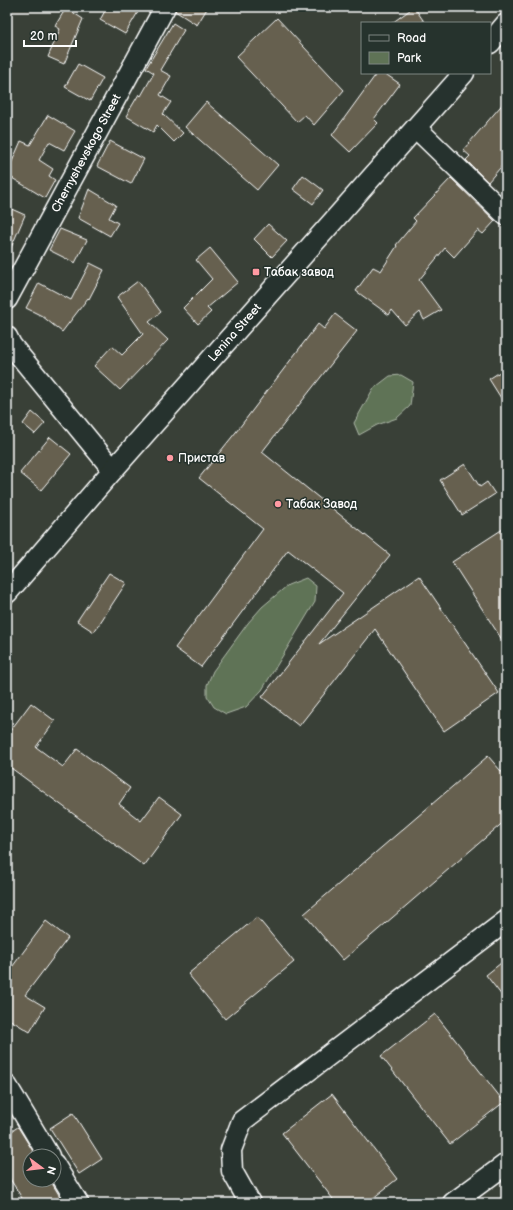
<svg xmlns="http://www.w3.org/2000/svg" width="513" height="1210" viewBox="0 0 513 1210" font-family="'Balsamiq Sans',sans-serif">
<rect width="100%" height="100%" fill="#394037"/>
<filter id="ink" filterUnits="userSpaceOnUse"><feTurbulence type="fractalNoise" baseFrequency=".025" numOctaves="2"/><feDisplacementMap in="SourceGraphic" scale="8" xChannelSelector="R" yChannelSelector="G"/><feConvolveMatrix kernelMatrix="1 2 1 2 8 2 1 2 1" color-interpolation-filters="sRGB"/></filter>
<g filter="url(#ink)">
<g fill="#5f7356" stroke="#afb9aa">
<path d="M401,375L413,382L410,406L397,418L377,425L359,435L354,423L373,389L390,376Z"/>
<path d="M306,578L316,586L315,602L262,690L246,707L226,714L214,707L207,696V685L213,671L248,623L262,607L288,585Z"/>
</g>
<g fill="#66604f" stroke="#fff">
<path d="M107,7H141L125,34L100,20Z"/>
<path d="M176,7H208L197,25L175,11Z"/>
<path d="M414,7L425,23H392Z"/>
<path d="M66,8L83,19L64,64L48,57L60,29L55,26Z"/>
<path d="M277,18L344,90L314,125L305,115L297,122L236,57Z"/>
<path d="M173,23L184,30L160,70L171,76L160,95L171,102L163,114L183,133L174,142L157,125L153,132L126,116L139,94L141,96L154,73L146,68Z"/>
<path d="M78,64L103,78L90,101L65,87Z"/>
<path d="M377,73H384L400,84L374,119L378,123L350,152L332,135Z"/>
<path d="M506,100V161L488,182L466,160L470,156L463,150Z"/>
<path d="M206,102L278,165L257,190L185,127Z"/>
<path d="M48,115L75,131L64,150L49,142L39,160L53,169L49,176L55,180L45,198L7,175V173L21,141L30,145Z"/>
<path d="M110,141L144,159L131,184L97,166Z"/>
<path d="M303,175L323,190L313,204L293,189Z"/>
<path d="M451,178L495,221L483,234L478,230L454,257L445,248L419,280L441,310L424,320L420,312L405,325L392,310L389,315L356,291L373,267L381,271L397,246L396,245L416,221L413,218Z"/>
<path d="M89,189L116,205L109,218L118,223L110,236L78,218Z"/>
<path d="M7,207L25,215L7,257Z"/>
<path d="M268,224L287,241L272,257L254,239Z"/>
<path d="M60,229L87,240L75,263L49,250Z"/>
<path d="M210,248L238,282L207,308L211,312L198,324L183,308L212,279L196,260Z"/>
<path d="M90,263L104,270L89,299L88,298L62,332L42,316L26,308L39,283L71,300Z"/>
<path d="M138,281L161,312L149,322L168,340L120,390L94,366L112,346L122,355L143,334L117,297Z"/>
<path d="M335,314L357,331L262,452L390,555L319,644L419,576L499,693L444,731L375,629L299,726L262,697L343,593L288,550L201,667L175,648L263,529L199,478L236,432L318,324L324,329Z"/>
<path d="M506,368V406L489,379Z"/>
<path d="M32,412L45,423L35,434L23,424Z"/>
<path d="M50,437L71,454L41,490L20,473Z"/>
<path d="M465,464L480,487L487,482L495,494L462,515L440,480Z"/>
<path d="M506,527V646L452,562Z"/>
<path d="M109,573L126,583L94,632L77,621Z"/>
<path d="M31,703L55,721L36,747L63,767L77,749L130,788L119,804L141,821L159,797L182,814L144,866L7,765V735Z"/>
<path d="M488,756L506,777V820L343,960L304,914Z"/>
<path d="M257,917L294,962L225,1019L188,974Z"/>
<path d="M46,921L68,938L25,995L45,1007L30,1032L7,1018V974Z"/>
<path d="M506,959V1001L486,975Z"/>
<path d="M435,1014L504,1102L450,1144L381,1056Z"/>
<path d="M332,1094L397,1179L367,1203H336L282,1133Z"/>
<path d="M73,1113L102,1159L79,1174L50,1128Z"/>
<path d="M18,1127L36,1156H30V1180H50L64,1203H25L7,1174V1134Z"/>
</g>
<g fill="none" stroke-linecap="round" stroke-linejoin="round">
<defs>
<g id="minor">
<path d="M490,43L506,24"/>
<path d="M416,128L506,215"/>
<path id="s1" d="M7,299L165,7"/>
<path d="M7,337L11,345L113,470"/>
<path id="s2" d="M7,593L113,470L464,73"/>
<path d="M7,1086L49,1156"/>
<path d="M54,1164L78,1203"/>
<path d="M250,1203L232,1171L231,1150L242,1121L506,921"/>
<path d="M453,1203L506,1164"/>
</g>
</defs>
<use href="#minor" stroke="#fff" stroke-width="23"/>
<use href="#minor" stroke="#26332d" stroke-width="20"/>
</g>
</g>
<g fill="#ff9aa2" stroke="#26332d" stroke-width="1.5">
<rect x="252" y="268" width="8" height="8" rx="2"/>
<circle cx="170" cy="458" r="4"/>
<circle cx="278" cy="504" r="4"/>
</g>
<g text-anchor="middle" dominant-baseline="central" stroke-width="3" stroke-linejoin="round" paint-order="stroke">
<g font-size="12" fill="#fff" stroke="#26332d">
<text stroke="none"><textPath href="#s1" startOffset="166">Chernyshevskogo Street</textPath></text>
<text stroke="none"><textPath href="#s2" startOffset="346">Lenina Street</textPath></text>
</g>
<g font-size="12" fill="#fff" stroke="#26332d" text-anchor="start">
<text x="264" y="272">Табак завод</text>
<text x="178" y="458">Пристав</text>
<text x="286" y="504">Табак Завод</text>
</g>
</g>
<rect width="513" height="1210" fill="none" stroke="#26332d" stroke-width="24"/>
<rect x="12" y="12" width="489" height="1186" fill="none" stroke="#fff" stroke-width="1.5" filter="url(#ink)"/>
<rect x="361" y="22" width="130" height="52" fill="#26332d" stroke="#7d8581"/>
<rect x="369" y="35" width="20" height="6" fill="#26332d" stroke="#7d8581"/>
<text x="397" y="42" font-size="12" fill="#ffffff">Road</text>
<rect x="369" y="52" width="20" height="12" fill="#5f7356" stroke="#7d8581"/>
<text x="397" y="62" font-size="12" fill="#ffffff">Park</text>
<g transform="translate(42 1168) rotate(105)"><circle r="19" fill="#26332d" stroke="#7d8581"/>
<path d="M0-3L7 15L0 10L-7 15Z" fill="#ff9aa2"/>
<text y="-6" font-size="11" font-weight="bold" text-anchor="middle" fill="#ffffff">N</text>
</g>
<path d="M24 40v6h52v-6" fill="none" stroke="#ffffff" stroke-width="2"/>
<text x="30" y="40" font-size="12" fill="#ffffff" stroke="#26332d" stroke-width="3" paint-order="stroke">20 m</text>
</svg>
